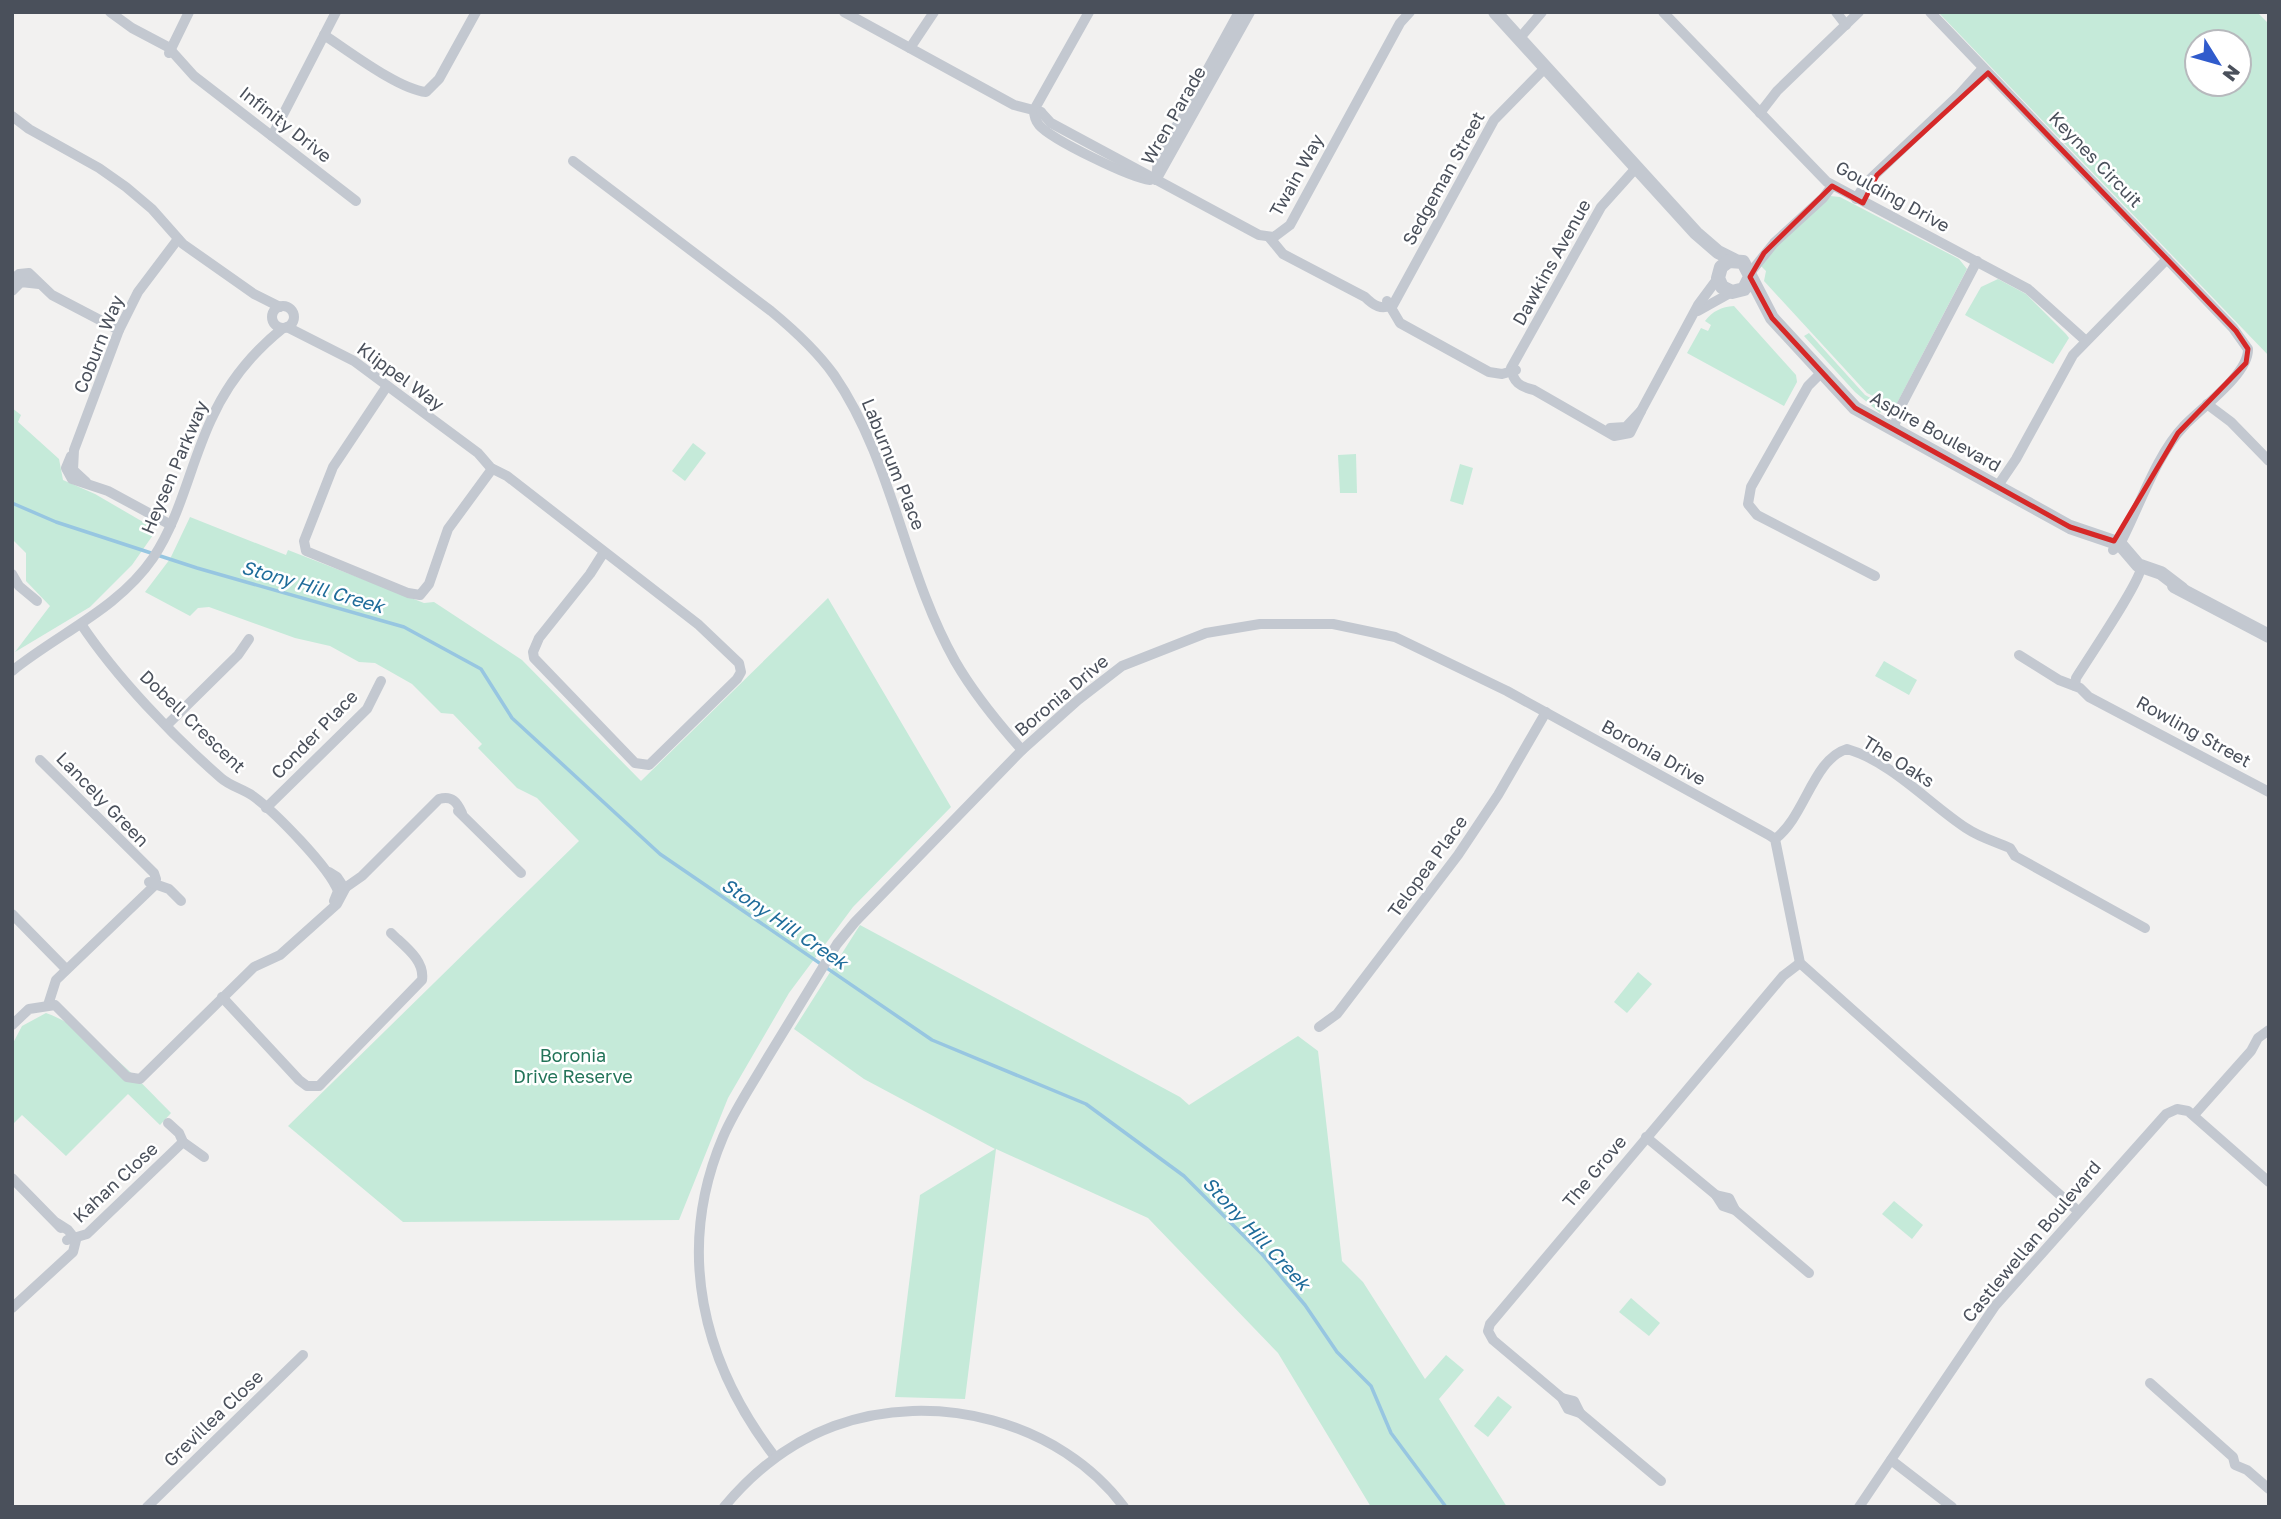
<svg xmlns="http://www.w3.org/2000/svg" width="2281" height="1519" viewBox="0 0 2281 1519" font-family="'Golos Text',sans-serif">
<rect width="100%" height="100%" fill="#f2f1f0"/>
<g fill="#c5ead9" fill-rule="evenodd">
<path d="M1938,12H2257L2269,24V356ZM2239,42V84H2197V42Z"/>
<path d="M1830,196L1840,197L1959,259L1967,269L1895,407L1867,393L1764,281L1766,271L1761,266L1768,254Z"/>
<path d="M1998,279L2026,294L2066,334L2069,338L2053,364L1965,315L1981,287Z"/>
<path d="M1734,306L1796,375L1797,382L1784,406L1687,353L1701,328L1708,331L1711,325L1705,321C1713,311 1721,307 1734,306Z"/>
<path d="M1809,333L1865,395L1885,406L1880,413L1855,392L1804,336Z"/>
<path d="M12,408L21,415L18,422L59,459L63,480L95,494L150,526L153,535L132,565L90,607L15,652L50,606L26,581V553L12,539Z"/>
<path d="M693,443L706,453L685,481L672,471Z"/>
<path d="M1356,454L1357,493H1340L1338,455Z"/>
<path d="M1460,464L1473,468L1463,505L1450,501Z"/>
<path d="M190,517L286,555L288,550L424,603L434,602L522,660L641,781L828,598L951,807L853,907L789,993L728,1098L679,1220L403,1222L288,1126L579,841L537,798L517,788L478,748L482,744L453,714L441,713L412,684L375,663L359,662L330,646L295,638L209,607L198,608L190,616L145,592L170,559Z"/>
<path d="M1884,661L1917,680L1909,695L1875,676Z"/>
<path d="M860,925L1180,1097L1189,1105L1298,1036L1318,1051L1342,1261L1363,1282L1425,1379L1446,1355L1464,1370L1439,1399L1507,1507H1371L1278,1353L1148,1218L996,1149L965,1399L895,1397L920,1195L995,1149L864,1079L794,1029Z"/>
<path d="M1638,972L1652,984L1627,1013L1614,1002Z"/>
<path d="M46,1013C91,1029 138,1079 171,1113L160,1125L128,1094L66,1156L22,1115L12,1125V1045L22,1026Z"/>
<path d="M1894,1201L1923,1225L1912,1239L1882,1214Z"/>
<path d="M1631,1298L1660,1323L1649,1336L1619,1312Z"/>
<path d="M1498,1396L1512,1407L1488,1437L1474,1426Z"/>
</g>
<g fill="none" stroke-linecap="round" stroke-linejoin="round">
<path stroke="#97c6e1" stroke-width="3.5" d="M12,503L56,522L197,568L404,627L481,669L512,718L660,854L932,1040L1086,1104L1184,1176L1262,1254L1305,1305L1337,1352L1371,1386L1391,1433L1446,1507"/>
<g stroke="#c3c8d0" stroke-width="10">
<path d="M110,12L132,28L168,47L194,76L356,201"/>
<path d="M844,12L1014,105L1041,112"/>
<path d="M1089,12L1034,110C1034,116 1035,120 1039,125C1052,140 1131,178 1150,180"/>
<path d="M1663,12L1827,182L2028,289L2086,341"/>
<path d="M1836,12L1846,25"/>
<path d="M1930,12L2233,328L2248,349C2249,374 2201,408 2184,426C2156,455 2139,508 2120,544L2113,550"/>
<path d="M324,35C349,51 398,89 426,92L439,79L476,12"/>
<path d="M1519,39L1542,12"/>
<path d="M910,48L934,12"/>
<path d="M169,53L189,12"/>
<path d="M1041,112L1051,123L1259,235L1274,237L1290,225L1400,23L1410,12"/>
<path d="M1760,113L1777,91L1859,12"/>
<path d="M12,116L29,129L99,168L126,187L152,209L183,244L254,294L280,307"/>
<path d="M272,136L336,12"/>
<path d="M573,161L771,311C794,330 817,351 834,375C893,461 904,571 955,661C974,694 997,722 1022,750"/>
<path d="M1636,168L1601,207L1511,368C1513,382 1520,387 1534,390L1614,436L1630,433L1641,411"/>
<path d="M1156,180L1250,12"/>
<path d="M1156,180L1158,160L1239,12"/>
<path d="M1856,199L1865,184L1958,96L1983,68"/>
<path d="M1269,237L1283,254L1365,297C1374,306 1381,310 1393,305L1494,120L1545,68"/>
<path d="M1750,273L1774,243L1823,198L1832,186"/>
<path d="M12,280L19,274L29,273L52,295L119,330"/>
<path d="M12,291L21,282L39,284"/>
<path d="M1387,301L1400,323L1489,372L1502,374L1516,370"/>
<circle cx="283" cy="317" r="11"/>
<path d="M1698,311L1732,292"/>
<path d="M287,327L354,361L478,453L491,468L507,476L699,625L739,663L741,672L737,679L649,765L635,763L534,658L533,652L539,638L590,574L604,552"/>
<path d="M1821,373L1808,386L1751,487L1748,504L1757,515L1875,576"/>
<path d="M387,386L333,467L304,541L306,551L408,593L420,595L429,584L448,529L492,469"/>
<path d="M2207,404L2231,422L2269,461"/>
<path d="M1610,428L1626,427L1641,411L1698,305L1718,278"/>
<path d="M1893,430L1901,406L1977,261"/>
<path d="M71,456L66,468L72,479L108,491L171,525"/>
<path d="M86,482L73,470L74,450L119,330L138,292L178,239"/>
<path d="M1997,487L2016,459L2073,355L2167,259"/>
<path d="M12,574L19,586L37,601"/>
<path d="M81,624C117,678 172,735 221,778C230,786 243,789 253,796C275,812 329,867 338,891L334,901"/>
<path d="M2019,655L2059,680L2080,688L2089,697L2269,792"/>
<path d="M12,671C59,633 118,609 153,558C181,516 190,465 211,420C227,384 253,352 283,328"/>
<path d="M2075,686L2076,678C2087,660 2141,581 2141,567"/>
<path d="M167,725L238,655L249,639"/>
<path d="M40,760L154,873L156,879L153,887L56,980L48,1005"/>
<path d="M266,808L367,709L381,681"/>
<path d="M458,811L521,873"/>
<path d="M1775,839C1805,817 1813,759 1847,749C1892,762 1928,803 1966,828C1981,838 1994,841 2010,848L2015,856L2145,928"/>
<path d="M149,882L169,889L181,901"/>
<path d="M342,890L362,876L439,799C452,795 457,802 462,813"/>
<path d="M12,914L66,969"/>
<path d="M222,997L299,1080L307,1086H319L422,980C425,960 404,946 391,933"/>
<path d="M12,1025L29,1009L55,1005L127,1077L140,1079L254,967L280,955L337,904L345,889L337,877L329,872"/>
<path d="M1319,1027L1337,1014L1458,855L1498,795L1546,712"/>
<path d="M2194,1115L2251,1051L2258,1038L2269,1030"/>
<path d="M168,1123L179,1133L183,1142L204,1157"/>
<path d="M1646,1137L1716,1195L1723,1206L1735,1210L1809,1273"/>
<path d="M12,1178L61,1228"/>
<path d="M1716,1195L1729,1198L1735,1210"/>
<path d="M67,1240L87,1234L183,1142"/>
<path d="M12,1308L73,1252L76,1240L68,1230L57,1223"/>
<path d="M2150,1383L2233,1457L2235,1465L2247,1470L2269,1489"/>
<path d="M1562,1398L1574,1401L1580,1413"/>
<path d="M775,1457C702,1362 675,1250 723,1137C734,1111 751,1086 765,1062C789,1022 813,983 837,944L855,922L1022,750L1078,700L1122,666L1206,633L1260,624H1333L1395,637L1507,691L1769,835L1775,839L1800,963L2078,1211"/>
<path d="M1891,1460L1952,1507"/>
<path d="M1661,1481L1580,1413L1568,1409L1562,1398L1493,1340L1488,1331L1490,1324L1783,976L1800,963"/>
<path d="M147,1507L303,1355"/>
<path d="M724,1507C753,1472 791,1442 834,1426C934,1389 1060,1421 1124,1507"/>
<path d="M1859,1507L1995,1306L2166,1114L2177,1109L2188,1111L2269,1182"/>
</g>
<g stroke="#c3c8d0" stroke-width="14">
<path d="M1495,12L1696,233L1718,252L1734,260"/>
<path d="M1750,277L1744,289L1732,292L1722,287L1718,278L1721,267L1729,261L1743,262L1772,318L1855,408L2070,527L2120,544L2138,565L2161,573L2182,589"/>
<path d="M2174,586L2269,636"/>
</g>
</g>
<path fill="none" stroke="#d62828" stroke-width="5" stroke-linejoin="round" d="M1988,73L2236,331L2248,349L2246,363L2178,433L2114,541L2070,527L1855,408L1772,318L1750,277L1764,253L1832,186L1863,203L1877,175Z"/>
<g text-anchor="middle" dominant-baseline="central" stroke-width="5" stroke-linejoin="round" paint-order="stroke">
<g font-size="18" fill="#4a505b" stroke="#fff">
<text transform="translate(1173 115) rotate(-60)">Wren Parade</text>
<text transform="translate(286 124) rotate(38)">Infinity Drive</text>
<text transform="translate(2096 159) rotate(46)">Keynes Circuit</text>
<text transform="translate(1296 175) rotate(-61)">Twain Way</text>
<text transform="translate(1443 178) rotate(-61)">Sedgeman Street</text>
<text transform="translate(1893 196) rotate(29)">Goulding Drive</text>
<text transform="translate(1551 262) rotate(-61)">Dawkins Avenue</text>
<text transform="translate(98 344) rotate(-68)">Coburn Way</text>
<text transform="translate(401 376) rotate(36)">Klippel Way</text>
<text transform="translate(1936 431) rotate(29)">Aspire Boulevard</text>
<text transform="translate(894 464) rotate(68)">Laburnum Place</text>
<text transform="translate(174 467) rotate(-67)">Heysen Parkway</text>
<text transform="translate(1061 695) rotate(-40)">Boronia Drive</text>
<text transform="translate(193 721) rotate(44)">Dobell Crescent</text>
<text transform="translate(2194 731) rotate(29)">Rowling Street</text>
<text transform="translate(314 734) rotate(-46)">Conder Place</text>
<text transform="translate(1654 752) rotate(29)">Boronia Drive</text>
<text transform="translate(1899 761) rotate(32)">The Oaks</text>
<text transform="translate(103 799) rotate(46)">Lancely Green</text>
<text transform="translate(1427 866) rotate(-54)">Telopea Place</text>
<text transform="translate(1594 1171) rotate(-50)">The Grove</text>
<text transform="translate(115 1182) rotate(-43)">Kahan Close</text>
<text transform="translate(2031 1241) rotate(-50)">Castlewellan Boulevard</text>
<text transform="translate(213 1418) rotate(-44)">Grevillea Close</text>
</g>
<g font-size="18" fill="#237459" stroke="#fff">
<text x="573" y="1055">Boronia<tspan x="573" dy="21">Drive Reserve</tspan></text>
</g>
<g font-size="19" font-style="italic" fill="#1f6c9a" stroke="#fff">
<text transform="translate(313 586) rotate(16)">Stony Hill Creek</text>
<text transform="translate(785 923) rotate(34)">Stony Hill Creek</text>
<text transform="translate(1257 1233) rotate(47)">Stony Hill Creek</text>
</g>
</g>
<rect width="2281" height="1519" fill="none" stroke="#4a505b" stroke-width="28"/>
<g transform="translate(2218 63) rotate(127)"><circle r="33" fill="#ffffff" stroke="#b7b9bd" stroke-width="2"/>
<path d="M0-5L12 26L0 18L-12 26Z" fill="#305bcc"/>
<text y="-10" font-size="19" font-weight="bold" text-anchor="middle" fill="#4a505b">N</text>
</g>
</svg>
